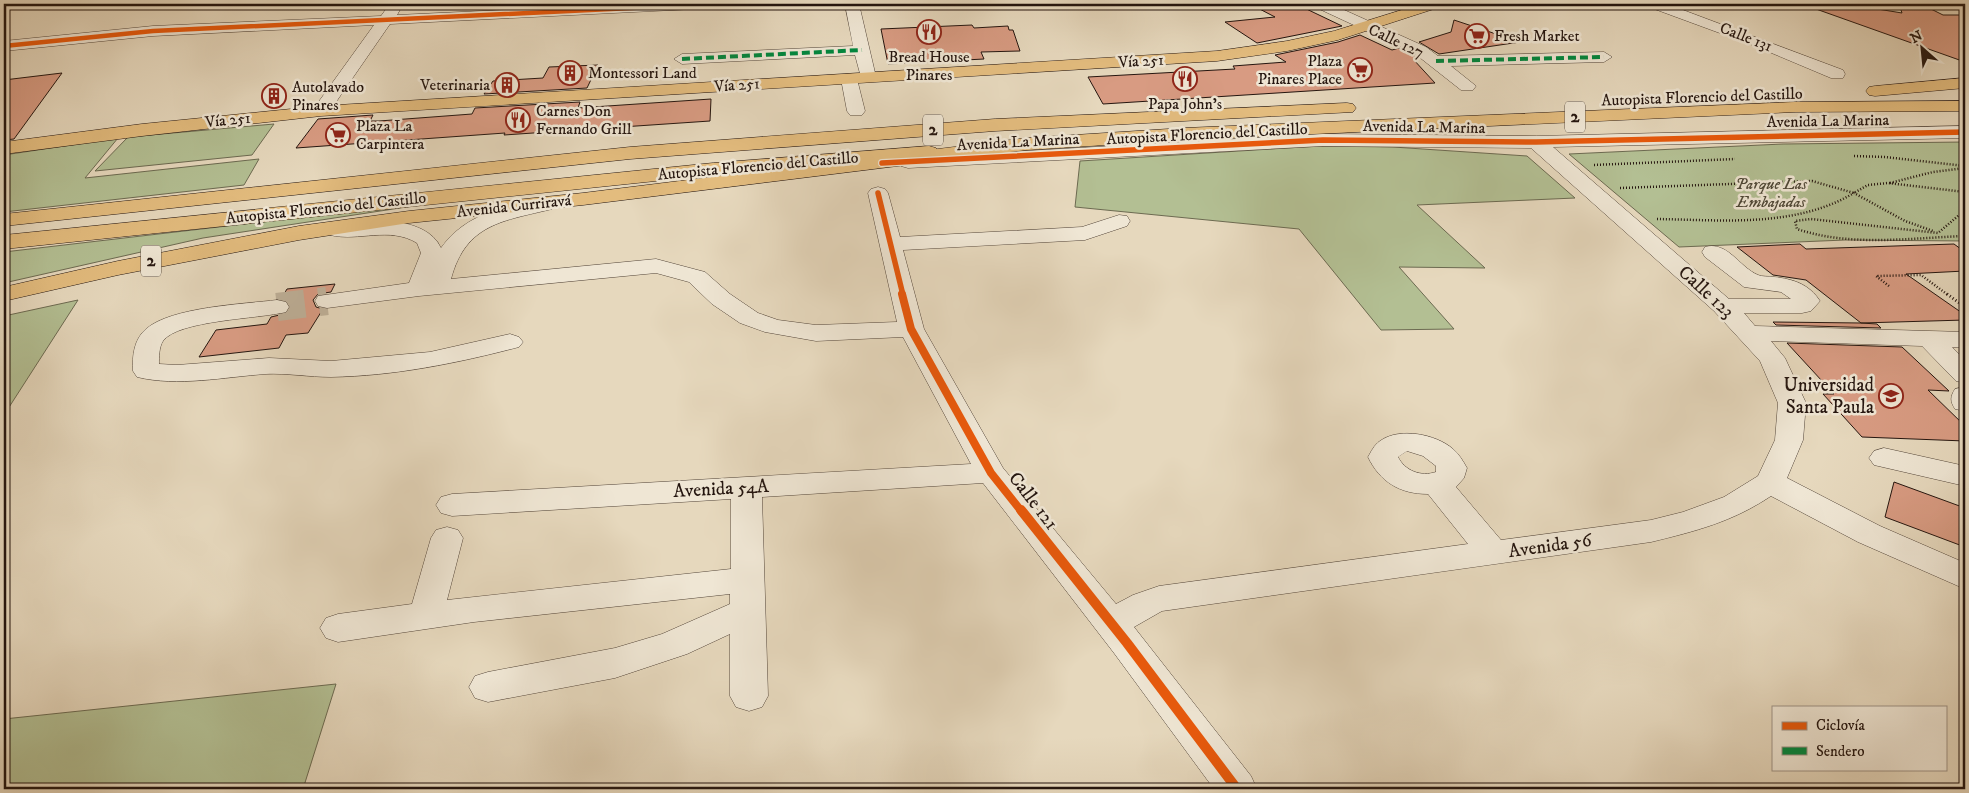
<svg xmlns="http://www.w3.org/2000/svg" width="1969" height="793" viewBox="0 0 1969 793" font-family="'IM FELL DW Pica',serif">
<rect width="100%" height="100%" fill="#e6d8bd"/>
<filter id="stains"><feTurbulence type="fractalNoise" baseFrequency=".004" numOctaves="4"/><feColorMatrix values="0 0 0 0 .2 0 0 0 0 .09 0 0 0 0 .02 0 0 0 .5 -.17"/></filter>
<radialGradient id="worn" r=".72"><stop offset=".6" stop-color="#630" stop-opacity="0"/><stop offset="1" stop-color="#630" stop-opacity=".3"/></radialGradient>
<g fill="#b3bf93" stroke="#6c6a51">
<path d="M274,124L252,155L95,171L128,137Z"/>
<path d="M118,138L85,178L259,159L244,185L4,212V155Z"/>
<path d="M1965,142V241L1845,240L1679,247L1569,154L1783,144Z"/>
<path d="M1319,146L1393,147L1527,156L1575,198L1417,205L1485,268L1399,267L1454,329L1381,330L1299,229L1075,207L1080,161Z"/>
<path d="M459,199L203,238L4,283V252Z"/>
<path d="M78,300L4,415V316Z"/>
<path d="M336,684L303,789H4V719Z"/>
</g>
<g fill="#d89b82" stroke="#24150f">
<path d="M1250,4H1296L1342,26L1257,43L1225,22L1275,17Z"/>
<path d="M1817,4H1847L1902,13L1900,7L1929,8L1943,15H1965V62L1816,9Z"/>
<path d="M1454,20L1520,42L1439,54L1419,42L1451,32Z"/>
<path d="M972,25L974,28L1008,26L1009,30H1013L1020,51L981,52L984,59L888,64L881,29Z"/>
<path d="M1360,35L1392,50L1399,48L1413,55L1417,58L1413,59L1435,83L1103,104L1088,77L1235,69L1233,66L1286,62L1275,55L1338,42Z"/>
<path d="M598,65L587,88L484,94L493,81L543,78L549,67Z"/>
<path d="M62,73L14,139L4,140V80Z"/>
<path d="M711,99L710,121L504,135L505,133L296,148L318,119L373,115L370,121H379L472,114L475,108L580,102L578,108Z"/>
<path d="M1800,244L1806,249L1954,244L1965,252V271L1906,274L1965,315V320L1861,323L1877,324L1881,328L1776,325L1773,322L1861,323L1806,280L1773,275L1737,247Z"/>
<path d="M335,284L331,292L318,294L313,300L316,307L323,309L308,333L286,335L279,348L199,357L216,330L267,324L271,317L288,313L291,306L288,301L281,299L287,289Z"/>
<path d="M1787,343L1902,347L1949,391L1928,390L1965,426V441L1862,437L1823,394H1834Z"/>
<path d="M1894,482L1965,508V547L1885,517Z"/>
</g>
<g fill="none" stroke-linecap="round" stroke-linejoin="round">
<path stroke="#bfb19a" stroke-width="28" stroke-dasharray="28 14" stroke-linecap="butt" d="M277,307L327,301"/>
<defs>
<g id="minor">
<path d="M394,4L401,8L397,15L629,4H721L714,8L390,24L327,115H315L312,111L374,25L153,36L4,51V41L153,26L381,16L389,5Z"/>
<path d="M845,4H859L876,77L874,81H862L855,55L682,64L674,59L682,54L853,46Z"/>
<path d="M1313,4H1331L1426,47L1438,56L1604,52L1612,57L1604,62L1451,66L1476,86L1473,90H1461L1414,53L1315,7Z"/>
<path d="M1647,4H1667L1843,70L1845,74L1843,78H1831L1755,46L1649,7Z"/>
<path d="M849,74L855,75L857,79L865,111L862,115H850L847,111L841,79L843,75Z"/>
<path d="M1965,126V138L1553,147L1729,299H1791L1781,292L1744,287L1705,257L1702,252L1705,247C1728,241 1739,267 1758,275C1762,277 1769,276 1774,277C1793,279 1809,284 1820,301L1811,311L1802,313H1744L1755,326L1965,332V348L1952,347L1965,360V383L1956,381L1922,346L1771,341L1785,358L1806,403L1803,440L1787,478L1880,526L1965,563V589L1858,542L1771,496C1732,522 1696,531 1651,542L1162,611L1134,627L1251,776L1257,789H1214L1114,653L983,483L762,497L768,696L762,707L749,711L736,707L730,696V634L687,654L615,678L488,702L475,698L469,687L475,676L488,672L615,648L662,634L730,604V594L474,622L338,642L326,638L320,628L326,618L338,614L412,604L431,538L436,530L447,527L458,530L463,538L447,600L731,569V499L452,516L441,513L436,505L441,497L452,494L971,464L903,337L816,341L765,332L740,323L712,304L689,282L656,273L419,296L327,308L318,306L315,301L318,296L409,283L421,253L417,243C389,226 359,242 330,235L327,230L330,225C360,218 426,214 441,248C466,213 505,206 545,199L552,201L556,205L552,209C504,221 466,223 451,279L656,259L705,272L730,294L758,313L778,320L816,325L897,322L868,193L871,189L878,187L885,189L888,193L900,237L1082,227L1119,215L1127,216L1130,221L1127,226L1085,240L903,250L924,329L1003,468L1116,604L1133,595L1159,586L1468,544L1428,494C1400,494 1380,482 1368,457C1371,452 1374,445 1380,441C1399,427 1436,434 1453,449C1459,454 1463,461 1467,468L1464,478L1456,487L1501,540L1651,520L1683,512L1724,497L1758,476L1775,440L1778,403L1760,361L1714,311L1531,148L1323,146L908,168L901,166L898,162L901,158L1323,134L1536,136ZM1407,451L1423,456L1436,466V472C1421,477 1405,471 1398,457Z"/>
<path d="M277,300L286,302L289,307L286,312C259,319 178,320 163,341C159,347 159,357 159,364L177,365L269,358L331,361L430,352L510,334L519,337L523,342L519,347C458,363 394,376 331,377C309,377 287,373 266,374C224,377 178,387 137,377L133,371C132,356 134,339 146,329C171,307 244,304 277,300Z"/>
<path d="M1965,387V411L1955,409C1950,401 1950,397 1955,389Z"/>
<path d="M1884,448L1965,466V486L1874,465L1869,458L1874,451Z"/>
</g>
<g id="major">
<path d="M1421,4H1442L1440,7L1338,40L1287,51L1217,61L321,116L142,136L4,154V142L142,124L321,106L1217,51L1287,41L1334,31Z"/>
<path d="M929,146L936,148L939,152L936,156L713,175L4,249V235L713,163Z"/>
</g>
<g id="highway">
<path d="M1965,78V88L1875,96L1869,95L1866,91L1869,87L1875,86Z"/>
<path d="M1965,101V111L1795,112L1184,140L1027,150L583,205L409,223L299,240L118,275L4,301V287L118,261L299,226L409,211L583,193L1027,138L1184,128L1795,102Z"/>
<path d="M1347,103L1353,104L1356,108L1353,112L995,131L630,159L4,226V214L630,147L995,119Z"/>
</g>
</defs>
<use href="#minor" stroke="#54463a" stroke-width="1"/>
<use href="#major" stroke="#24150f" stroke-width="1"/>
<use href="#highway" stroke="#24150f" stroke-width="1"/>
<g stroke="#24150f" stroke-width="2.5" stroke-dasharray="1 2" stroke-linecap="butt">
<path d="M1854,156L1885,157L1965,166"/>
<path d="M1594,165L1735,159"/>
<path d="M1890,183L1933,172L1965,168"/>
<path d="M1620,188L1812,181L1854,193L1868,185L1888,183L1965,192"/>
<path d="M1965,210L1938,233L1811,219L1795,221L1797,229C1850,247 1910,238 1965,236"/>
<path d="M1657,219C1723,220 1795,228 1854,193L1905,221L1933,231"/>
<path d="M1889,286L1876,276L1921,275L1948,295"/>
</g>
<path stroke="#24150f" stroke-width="3" stroke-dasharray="1 2.5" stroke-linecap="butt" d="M1947,294L1965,307"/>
<use href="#minor" fill="#efe6d4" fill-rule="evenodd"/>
<use href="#major" fill="#e3bc7e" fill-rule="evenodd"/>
<use href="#highway" fill="#e3bc7e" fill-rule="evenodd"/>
<g stroke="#00873e" stroke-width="4" stroke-dasharray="8 4" stroke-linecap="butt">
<path d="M682,59L862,50"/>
<path d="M1436,61L1604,57"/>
</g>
<defs>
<path id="cycleway-far3" d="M4,46L153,31L714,4"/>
<g id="cycleway-far2">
<path d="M882,163L1323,140L1536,142L1965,132"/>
<path d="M878,193L903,295"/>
</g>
<path id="cycleway-far1" d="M902,294L911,329L991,473L1022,512"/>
<path id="cycleway" d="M1021,510L1127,643L1237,789"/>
</defs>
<use href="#cycleway-far3" stroke="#efe6d4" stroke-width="6"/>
<use href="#cycleway-far2" stroke="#efe6d4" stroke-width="8"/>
<use href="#cycleway-far1" stroke="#efe6d4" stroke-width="11"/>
<use href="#cycleway" stroke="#efe6d4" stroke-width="13"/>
<use href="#cycleway-far3" stroke="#e8590c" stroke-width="4.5"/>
<use href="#cycleway-far2" stroke="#e8590c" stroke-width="5.5"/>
<use href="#cycleway-far1" stroke="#e8590c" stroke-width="8"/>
<use href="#cycleway" stroke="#e8590c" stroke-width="10"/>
</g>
<defs>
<symbol id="restaurant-ring" viewBox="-11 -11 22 22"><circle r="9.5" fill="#efe6d4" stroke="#8f2418" stroke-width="1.5"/><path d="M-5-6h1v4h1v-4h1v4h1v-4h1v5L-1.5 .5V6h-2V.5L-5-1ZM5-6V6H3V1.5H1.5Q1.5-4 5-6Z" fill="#8f2418"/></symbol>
<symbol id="supermarket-ring" viewBox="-11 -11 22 22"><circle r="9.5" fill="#efe6d4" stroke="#8f2418" stroke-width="1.5"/><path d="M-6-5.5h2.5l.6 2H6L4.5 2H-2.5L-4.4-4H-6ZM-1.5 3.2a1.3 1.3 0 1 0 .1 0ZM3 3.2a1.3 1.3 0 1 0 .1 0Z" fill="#8f2418"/></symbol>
<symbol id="building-ring" viewBox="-11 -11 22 22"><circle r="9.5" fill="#efe6d4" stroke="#8f2418" stroke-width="1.5"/><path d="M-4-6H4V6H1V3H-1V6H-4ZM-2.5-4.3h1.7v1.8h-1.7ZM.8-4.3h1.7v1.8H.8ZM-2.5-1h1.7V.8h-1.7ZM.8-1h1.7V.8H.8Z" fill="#8f2418"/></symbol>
<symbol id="university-ring" viewBox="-11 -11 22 22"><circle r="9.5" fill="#efe6d4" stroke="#8f2418" stroke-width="1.5"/><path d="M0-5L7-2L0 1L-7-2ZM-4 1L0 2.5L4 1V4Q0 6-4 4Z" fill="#8f2418"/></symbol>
</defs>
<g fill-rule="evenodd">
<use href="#restaurant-ring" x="915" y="18" width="28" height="28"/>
<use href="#supermarket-ring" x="1463" y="22" width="28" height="28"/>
<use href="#supermarket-ring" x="1346" y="56" width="28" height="28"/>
<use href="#building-ring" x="556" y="59" width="28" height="28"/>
<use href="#restaurant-ring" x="1171" y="65" width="28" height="28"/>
<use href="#building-ring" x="493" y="71" width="28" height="28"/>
<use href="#building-ring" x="260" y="82" width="28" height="28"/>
<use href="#restaurant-ring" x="504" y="106" width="28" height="28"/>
<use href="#supermarket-ring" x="324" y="121" width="28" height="28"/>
<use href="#university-ring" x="1877" y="382" width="28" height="28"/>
</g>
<g text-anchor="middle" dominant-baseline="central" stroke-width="5" stroke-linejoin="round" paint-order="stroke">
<g font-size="16" fill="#24150f" stroke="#efe6d4" text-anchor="start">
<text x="1494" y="36">Fresh Market</text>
<text x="929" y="57" text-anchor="middle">Bread House<tspan x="929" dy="18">Pinares</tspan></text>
<text x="1342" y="61" text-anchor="end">Plaza<tspan x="1342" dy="18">Pinares Place</tspan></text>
<text x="588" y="73">Montessori Land</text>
<text x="490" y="85" text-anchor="end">Veterinaria</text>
<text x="292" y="87">Autolavado<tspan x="292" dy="18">Pinares</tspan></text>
<text x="1185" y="104" text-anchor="middle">Papa John's</text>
<text x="536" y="111">Carnes Don<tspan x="536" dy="18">Fernando Grill</tspan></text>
<text x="356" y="126">Plaza La<tspan x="356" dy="18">Carpintera</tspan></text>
</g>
<g font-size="16" fill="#24150f" stroke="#efe6d4">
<text transform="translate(1746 37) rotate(21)">Calle 131</text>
<text transform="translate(1396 41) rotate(25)">Calle 127</text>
<text transform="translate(1141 61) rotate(-3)">Vía 251</text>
<text transform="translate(737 85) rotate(-4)">Vía 251</text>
<text transform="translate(1702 97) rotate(-2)">Autopista Florencio del Castillo</text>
<text transform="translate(228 120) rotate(-6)">Vía 251</text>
<text transform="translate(1828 121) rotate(-1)">Avenida La Marina</text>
<text transform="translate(1424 127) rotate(1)">Avenida La Marina</text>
<text transform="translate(1207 134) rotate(-3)">Autopista Florencio del Castillo</text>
<text transform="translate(1018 142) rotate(-3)">Avenida La Marina</text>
<text transform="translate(758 166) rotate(-5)">Autopista Florencio del Castillo</text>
<text transform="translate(514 206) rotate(-6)">Avenida Curriravá</text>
<text transform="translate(326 208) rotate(-6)">Autopista Florencio del Castillo</text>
</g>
<g font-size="16" font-style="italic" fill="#4f4837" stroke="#efe6d4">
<text x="1771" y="184">Parque Las<tspan x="1771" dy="18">Embajadas</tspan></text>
</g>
<g fill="#efe6d4" stroke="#61544a" stroke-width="1">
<rect x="1565" y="101.5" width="20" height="31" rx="4"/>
<rect x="923" y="114.5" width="20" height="31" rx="4"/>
<rect x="141" y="245.5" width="20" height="31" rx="4"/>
</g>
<g font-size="18" font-weight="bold" fill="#24150f">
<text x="1575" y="117">2</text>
<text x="933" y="130">2</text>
<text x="151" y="261">2</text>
</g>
<g font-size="19" fill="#24150f" stroke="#efe6d4">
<text transform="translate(1706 292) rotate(42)">Calle 123</text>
<text transform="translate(721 489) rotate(-3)">Avenida 54A</text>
<text transform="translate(1033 501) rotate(52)">Calle 121</text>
<text transform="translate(1550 546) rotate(-8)">Avenida 56</text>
</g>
<g font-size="19" fill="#24150f" stroke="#efe6d4" text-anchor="end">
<text x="1874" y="385">Universidad<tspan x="1874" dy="22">Santa Paula</tspan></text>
</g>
</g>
<rect width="1969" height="793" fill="none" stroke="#e6d8bd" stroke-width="20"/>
<rect x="5" y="5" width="1959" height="783" fill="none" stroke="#24150f" stroke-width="2.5"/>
<rect x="10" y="10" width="1949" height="773" fill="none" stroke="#24150f"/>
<rect x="1772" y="706" width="175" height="65" fill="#efe6d4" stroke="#9e9285"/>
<rect x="1782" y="722" width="25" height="8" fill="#e8590c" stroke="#9e9285"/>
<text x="1816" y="730" font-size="15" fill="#24150f">Ciclovía</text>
<rect x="1782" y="747" width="25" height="8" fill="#00873e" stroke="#9e9285"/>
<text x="1816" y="756" font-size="15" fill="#24150f">Sendero</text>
<g transform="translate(1922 48) rotate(333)" stroke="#efe6d4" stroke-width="4" paint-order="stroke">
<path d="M0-4L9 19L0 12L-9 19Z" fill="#24150f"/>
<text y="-8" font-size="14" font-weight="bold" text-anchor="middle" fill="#24150f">N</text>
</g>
<rect width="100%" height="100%" filter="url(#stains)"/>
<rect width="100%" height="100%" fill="url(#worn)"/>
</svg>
